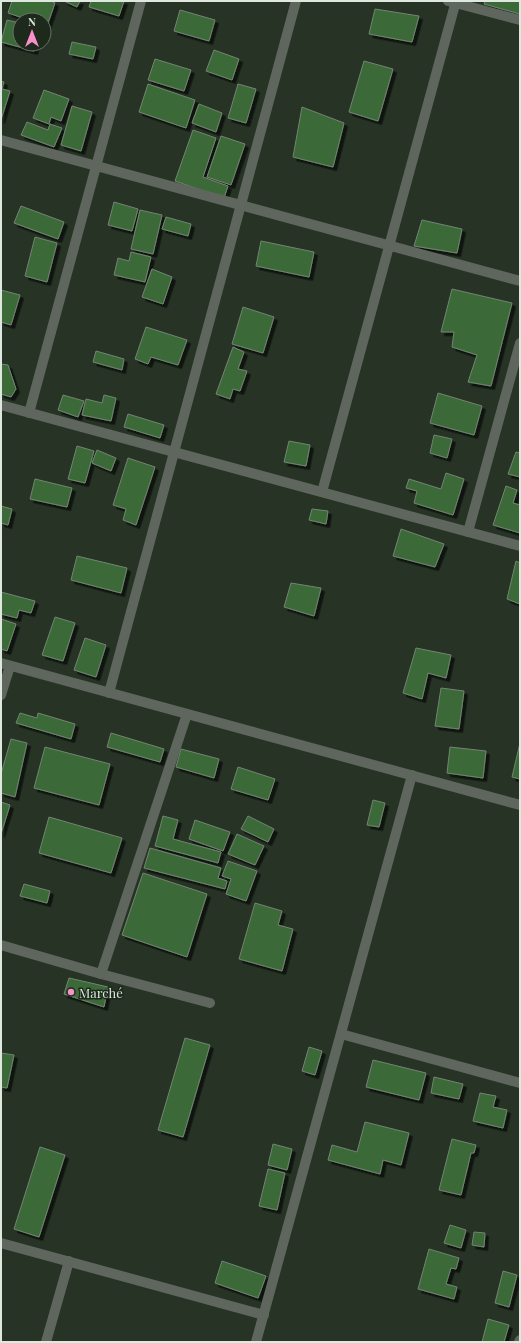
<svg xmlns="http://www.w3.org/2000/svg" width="521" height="1343" viewBox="0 0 521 1343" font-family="'Playfair Display',serif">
<defs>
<filter id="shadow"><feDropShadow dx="3.5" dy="3.5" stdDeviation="0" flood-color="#0009"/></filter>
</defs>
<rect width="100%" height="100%" fill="#263325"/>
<g fill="#3a6a39" stroke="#748473" filter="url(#shadow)">
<path d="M12,1H51L55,3L47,26L44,25V20H29L8,13Z"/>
<path d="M64,1H80L77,7Z"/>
<path d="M91,1H124L119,16L89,7Z"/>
<path d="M485,1H520V14L484,4Z"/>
<path d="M375,9L419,16L412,42L369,34Z"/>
<path d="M180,10L215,20L209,41L174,31Z"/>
<path d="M7,20L20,23V44H36L34,51L1,42Z"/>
<path d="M72,42L96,47L93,59L69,54Z"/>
<path d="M214,50L239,59L232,80L206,71Z"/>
<path d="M155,59L191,70L184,91L148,80Z"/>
<path d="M364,61L393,69L378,121L349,112Z"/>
<path d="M1,81L4,82L2,89L10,91L1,120Z"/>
<path d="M148,84L195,100L186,128L139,112Z"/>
<path d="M238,84L256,89L246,123L228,118Z"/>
<path d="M44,90L69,99L61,121L51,117L49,124L33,118Z"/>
<path d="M199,104L222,113L216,132L192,123Z"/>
<path d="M72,106L92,112L81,151L61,145Z"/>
<path d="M302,107L344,123L333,167L293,157Z"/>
<path d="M27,122L48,130L50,124L62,128L54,147L21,135Z"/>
<path d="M193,130L216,138L203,177L228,186L224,198L175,181Z"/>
<path d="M221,136L245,144L231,185L207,177Z"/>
<path d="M114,202L138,209L132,231L108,225Z"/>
<path d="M21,206L64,222L58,239L14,223Z"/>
<path d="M140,210L162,215L153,254L131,249Z"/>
<path d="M166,217L191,224L188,236L162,229Z"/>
<path d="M422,220L462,229L457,253L414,246Z"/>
<path d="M35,237L57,243L47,282L25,276Z"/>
<path d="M261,241L314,252L309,277L256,266Z"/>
<path d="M131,252L151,257L145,282L114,275L118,258L129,261Z"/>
<path d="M152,269L172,277L163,304L142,297Z"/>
<path d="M452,289L512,303L491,386L468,382L477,355L452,347L454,332H441Z"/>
<path d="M1,290L20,295L11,325L1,322Z"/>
<path d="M243,307L274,317L263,353L232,344Z"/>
<path d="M146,327L187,340L178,365L151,357L148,364L135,359Z"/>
<path d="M233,347L244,352L238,369L247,371L240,391L233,389L230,399L216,394Z"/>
<path d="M96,351L124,359L122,370L93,362Z"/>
<path d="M1,364L8,365L16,389L11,397L1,394Z"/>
<path d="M438,393L482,406L474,435L430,423Z"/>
<path d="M63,395L84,401L78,417L58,410Z"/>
<path d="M104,395L116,398L111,421L82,415L86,399L102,403Z"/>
<path d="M128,414L164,425L160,438L124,427Z"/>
<path d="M434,435L452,439L447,458L430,453Z"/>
<path d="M289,441L310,445L306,466L284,462Z"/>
<path d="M77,446L94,451L85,483L68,479Z"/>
<path d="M97,450L116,458L111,471L92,463Z"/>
<path d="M516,452L520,453V477L508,474Z"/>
<path d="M128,458L155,467L136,525L123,520L126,509L113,505Z"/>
<path d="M446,473L464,479L453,515L414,503L417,491L406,488L409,479L441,489Z"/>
<path d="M35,479L72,488L67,507L30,499Z"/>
<path d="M506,486L517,490L513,503L520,505V533L493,525Z"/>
<path d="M1,506L12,509L8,525L1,523Z"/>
<path d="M312,509L328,511L326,524L309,520Z"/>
<path d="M401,529L444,544L435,567L393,556Z"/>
<path d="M77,556L127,568L121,593L71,580Z"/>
<path d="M516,561L520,563V604L507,599Z"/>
<path d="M291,583L321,588L314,616L284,607Z"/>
<path d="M1,592L35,601L31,613L19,610L17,618L1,614Z"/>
<path d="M55,617L75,623L63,661L42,655Z"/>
<path d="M1,619L16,624L7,651L1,649Z"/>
<path d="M85,638L106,645L96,677L74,670Z"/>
<path d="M416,648L451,655L446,678L428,673L422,699L403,693Z"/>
<path d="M441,688L464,691L459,729L435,726Z"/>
<path d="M20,713L37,718L38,713L75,724L71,739L16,723Z"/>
<path d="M111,733L164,749L160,762L107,747Z"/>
<path d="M11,739L27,743L15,797L1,793V774Z"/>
<path d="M520,743V779L512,777Z"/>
<path d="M45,747L110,764L99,805L34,788Z"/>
<path d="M450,747L486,751L483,778L447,773Z"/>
<path d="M181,749L219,759L214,778L176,767Z"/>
<path d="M238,767L275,779L268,800L231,789Z"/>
<path d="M373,800L385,803L379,827L367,825Z"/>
<path d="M1,802L10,805L1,834Z"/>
<path d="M163,816L178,820L173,839L221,852L218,863L155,846Z"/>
<path d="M248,816L274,829L268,842L241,829Z"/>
<path d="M49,817L122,838L111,873L39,853Z"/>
<path d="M195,820L230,832L223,851L189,839Z"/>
<path d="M237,834L264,846L255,865L228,854Z"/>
<path d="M150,848L221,868L218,878L227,881L225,889L144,868Z"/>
<path d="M228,861L257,871L246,901L226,894L231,879L222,876Z"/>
<path d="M143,873L207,894L187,957L122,935Z"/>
<path d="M24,884L50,891L47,903L20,896Z"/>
<path d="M255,903L282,911L278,925L293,929L282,971L239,959Z"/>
<path d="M69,978L108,987L104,1007L64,994Z"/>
<path d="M185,1038L210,1045L183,1137L158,1130Z"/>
<path d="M309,1047L322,1051L315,1075L302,1071Z"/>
<path d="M1,1053L14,1055L7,1088L1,1087Z"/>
<path d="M373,1060L426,1073L419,1100L366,1087Z"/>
<path d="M434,1077L463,1084L459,1099L431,1093Z"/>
<path d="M480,1093L496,1096L493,1107L507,1110L503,1128L473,1121Z"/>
<path d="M365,1122L409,1133L401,1165L383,1160L380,1174L328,1160L332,1145L357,1152Z"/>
<path d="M452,1139L476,1145L474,1153H471L461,1195L439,1190Z"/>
<path d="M273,1144L292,1149L287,1170L268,1165Z"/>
<path d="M40,1147L65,1155L39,1237L14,1229Z"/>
<path d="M268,1169L285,1173L277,1210L259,1206Z"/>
<path d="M450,1225L466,1230L461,1248L444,1243Z"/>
<path d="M474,1232L485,1233L484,1247L472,1245Z"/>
<path d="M429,1249L459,1258L456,1269L451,1268L446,1284L457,1287L454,1299L418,1289Z"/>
<path d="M222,1261L266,1276L258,1298L215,1283Z"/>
<path d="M503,1271L517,1275L509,1307L495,1303Z"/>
<path d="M488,1319L509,1325L504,1342H482Z"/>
</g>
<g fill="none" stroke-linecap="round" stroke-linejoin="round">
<g stroke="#5f665e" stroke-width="10">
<path d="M448,1L520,20"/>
<path d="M1,140L520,281"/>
<path d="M1,405L520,546"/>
<path d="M29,413L141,1"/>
<path d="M322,492L456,1"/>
<path d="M468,532L520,343"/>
<path d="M1,663L520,805"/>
<path d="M109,693L296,1"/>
<path d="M1,695L10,666"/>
<path d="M1,945L101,974L210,1003"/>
<path d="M101,974L187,714"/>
<path d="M341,1034L520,1083"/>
<path d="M1,1243L264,1315"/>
<path d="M46,1342L69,1261"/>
<path d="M256,1342L412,775"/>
<path d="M519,1342L520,1340"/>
</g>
</g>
<circle fill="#f890cb" stroke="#1c291b" stroke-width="1.5" cx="71" cy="992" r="4"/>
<g text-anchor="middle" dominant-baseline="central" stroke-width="3" stroke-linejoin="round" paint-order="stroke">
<g font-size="13" fill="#dfe8df" stroke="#1c291b" text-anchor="start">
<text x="79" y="992">Marché</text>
</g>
</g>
<rect width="521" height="1343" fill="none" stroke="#dfe8df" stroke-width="4"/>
<g transform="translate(32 32)"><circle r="19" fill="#1c291b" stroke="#6a7569"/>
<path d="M0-3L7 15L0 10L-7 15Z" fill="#f890cb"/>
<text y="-6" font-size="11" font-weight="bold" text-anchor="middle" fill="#dfe8df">N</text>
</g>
</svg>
